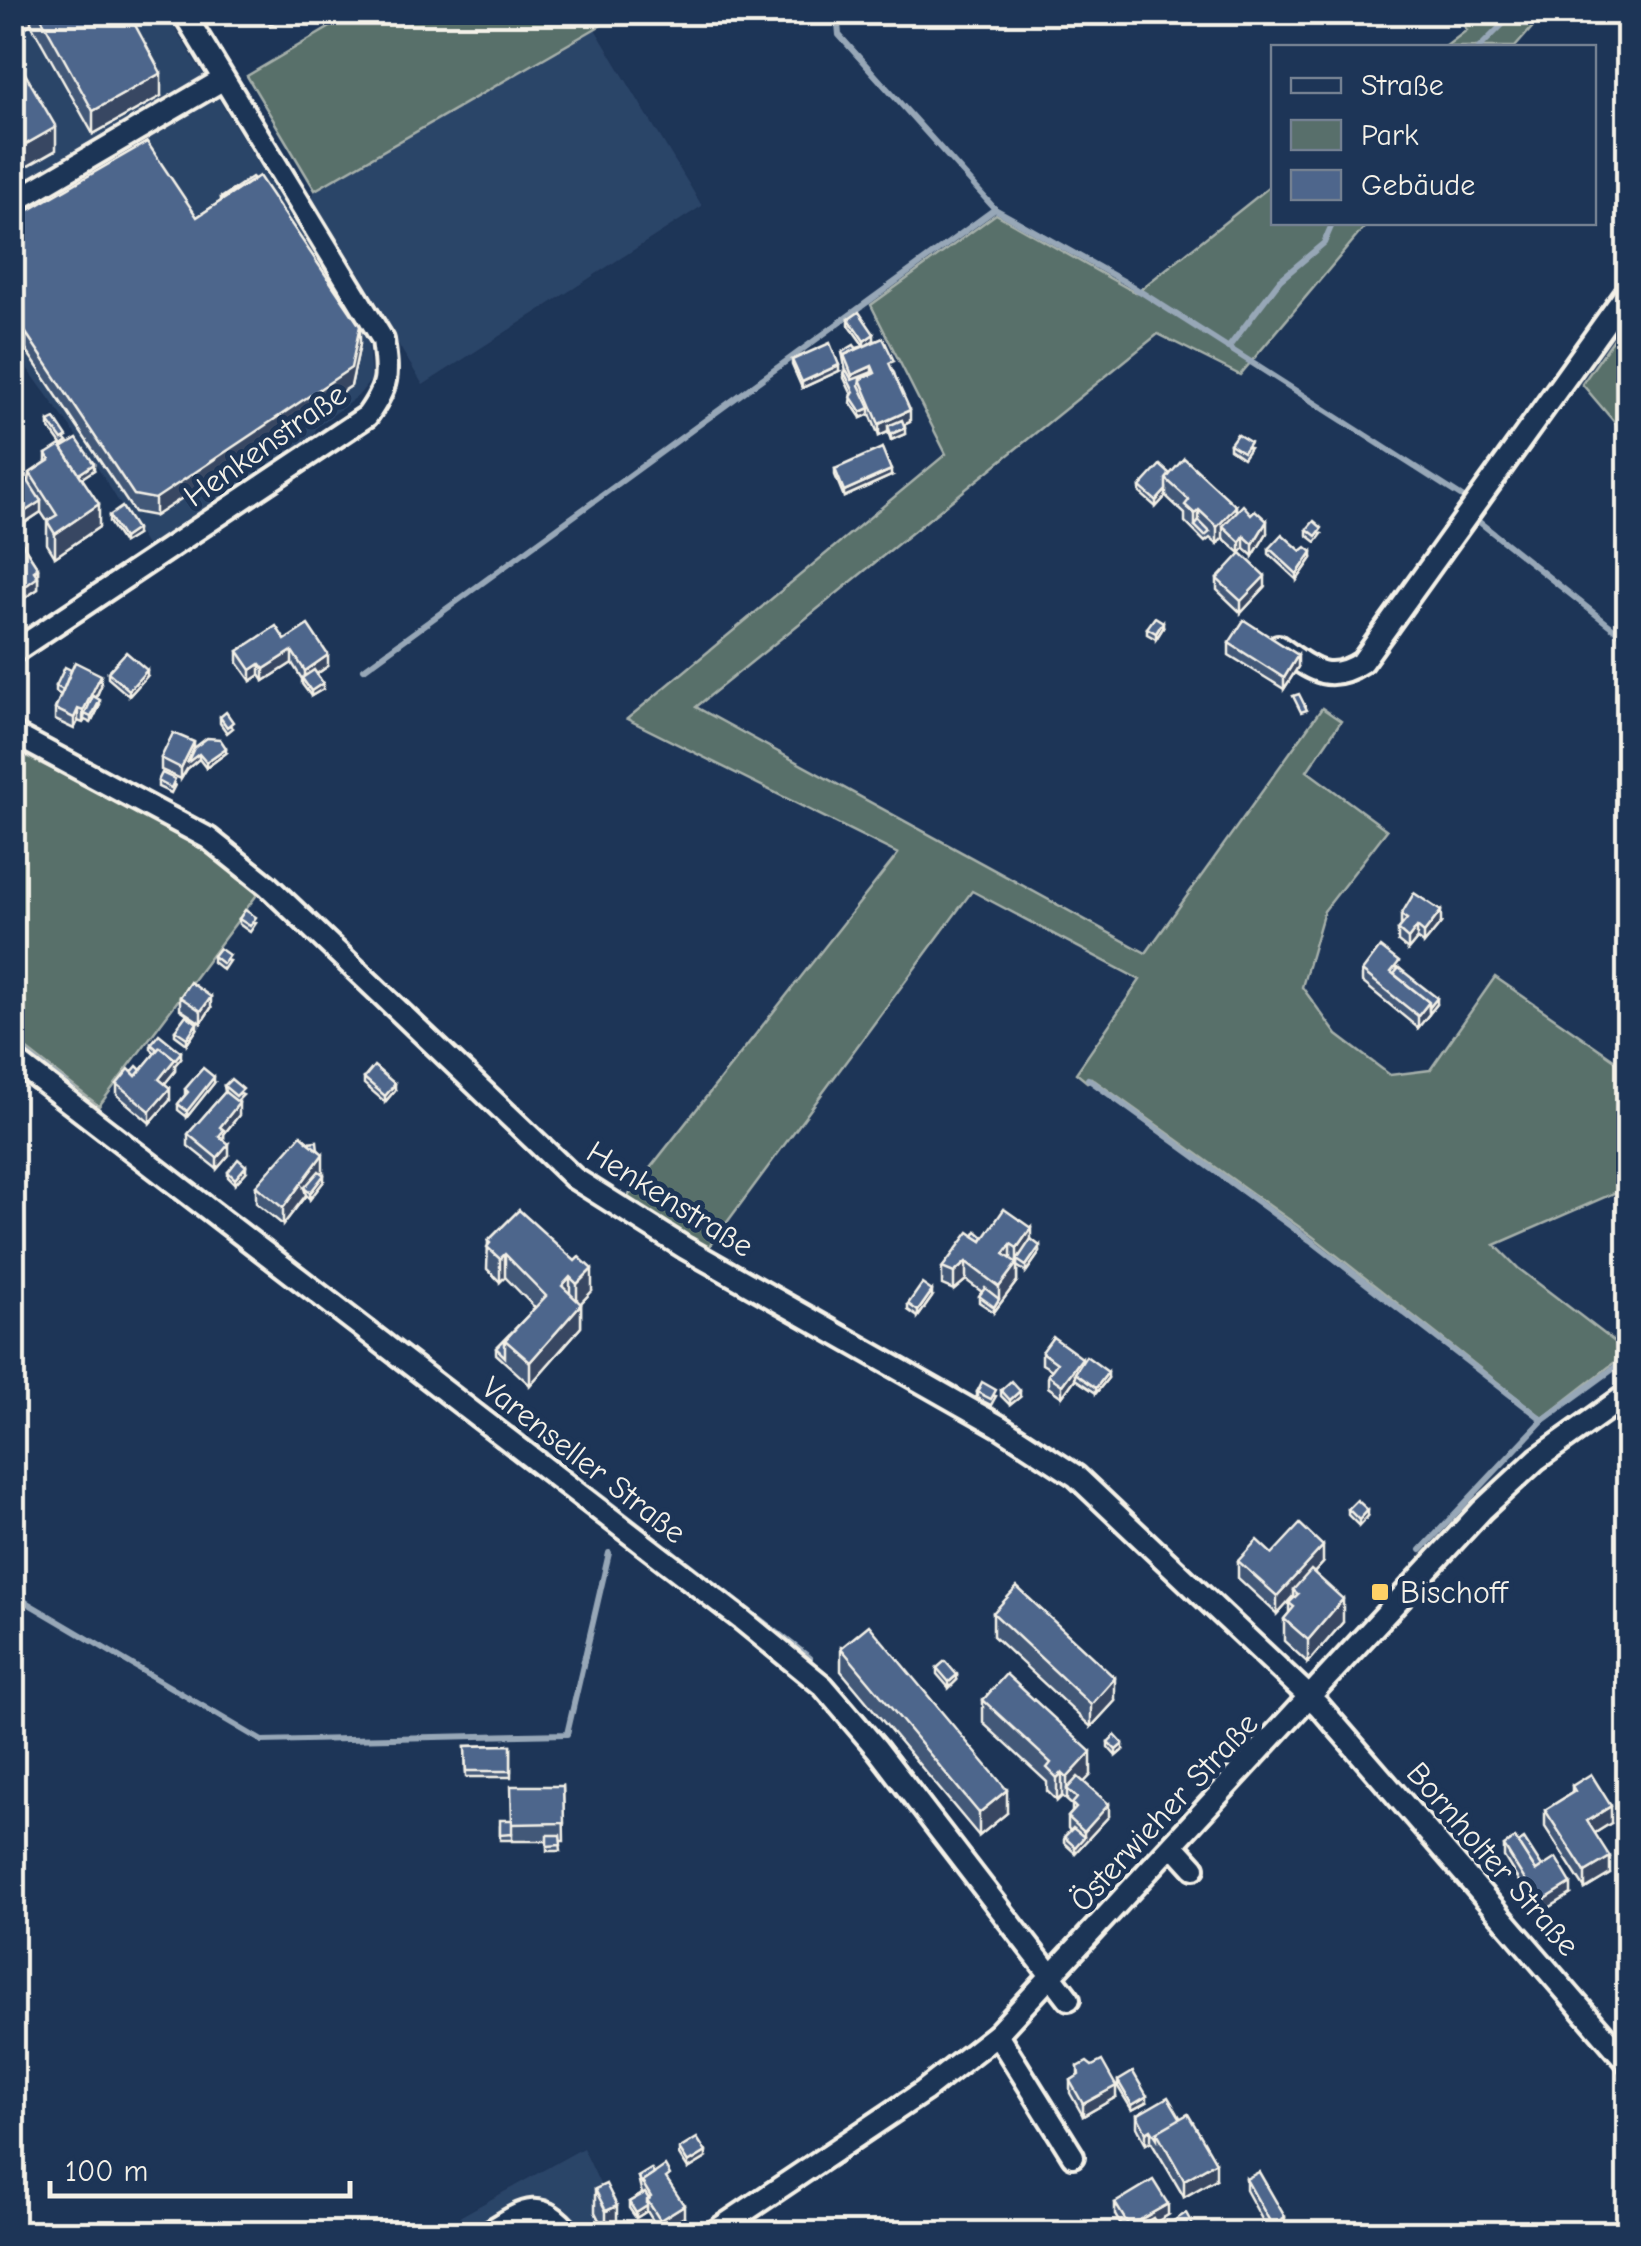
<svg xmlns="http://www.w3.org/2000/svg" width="1641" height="2246" viewBox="0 0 1641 2246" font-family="'Comic Neue',sans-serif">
<rect width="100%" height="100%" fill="#1d3557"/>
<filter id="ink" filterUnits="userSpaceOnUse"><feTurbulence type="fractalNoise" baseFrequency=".01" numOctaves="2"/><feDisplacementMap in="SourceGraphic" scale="20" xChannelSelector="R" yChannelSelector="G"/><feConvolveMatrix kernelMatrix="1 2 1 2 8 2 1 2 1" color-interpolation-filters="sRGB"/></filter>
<g filter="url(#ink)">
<g fill="#2c4467">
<path d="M13,13H172L176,30L368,341L371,380L358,396L317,427L308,445L147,547L84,446L22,361L13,366Z"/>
<path d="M595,29L702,206L423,385L311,201L315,190Z"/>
<path d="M583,2148L623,2233L429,2234Z"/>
</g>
<g fill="#586f6b" stroke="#a6b0aa" stroke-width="2.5">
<path d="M354,13V12L622,13L315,190L247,76Z"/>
<path d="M1455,13H1545L1515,47H1445L1467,30Z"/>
<path d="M1273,184L1274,222L1368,223L1240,375L1158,334L696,707L1146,953L1322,708L1341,721L1307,771L1387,830L1324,911L1302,987L1337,1035L1390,1075L1430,1070L1495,977L1628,1069V1187L1495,1245L1518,1268L1628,1352L1543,1418L1312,1236L1091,1078L1087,1082L1076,1073L1140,980L972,891L708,1248L625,1200L898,854L627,719L946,454L871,305L996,214L1136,293Z"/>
<path d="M1628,319V438L1582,384Z"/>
<path d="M12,749L182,834L259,892L99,1106L13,1039Z"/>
</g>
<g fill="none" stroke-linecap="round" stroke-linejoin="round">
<g stroke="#97a7b7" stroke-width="6">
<path d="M837,12L839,35L995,209L1127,283L1470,502"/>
<path d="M1479,48L1515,12"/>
<path d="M1228,348L1280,280L1324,243L1333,222"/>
<path d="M1478,521L1628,640"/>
<path d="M364,669L995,209"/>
<path d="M12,1043L73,1090"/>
<path d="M1088,1079L1310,1240L1543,1420"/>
<path d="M513,1429L810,1658"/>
<path d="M1421,1550L1543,1420L1628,1358"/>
<path d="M12,1594L262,1741L567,1734L609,1553"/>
<path d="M832,1680L887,1744L956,1835"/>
</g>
<defs>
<g id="minor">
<path d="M12,203L222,80"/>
<path d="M1278,646C1309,667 1326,686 1362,662L1628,291"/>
<path d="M12,653L367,416C389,385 388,376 383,340L183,12"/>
<path d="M12,733L208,838L268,886L574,1178L685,1248L999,1426L1076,1476L1319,1706L1628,2063"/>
<path d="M12,1058L741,1619L823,1686L877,1749L1069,1999"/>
<path d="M1174,1846L1194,1868"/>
<path d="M997,2034L1073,2156"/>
<path d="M486,2234C521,2212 540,2195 570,2234"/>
<path d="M711,2234L924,2091L997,2034L1482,1510L1537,1459L1628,1394"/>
</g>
</defs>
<use href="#minor" stroke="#f4f1e8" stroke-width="28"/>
<use href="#minor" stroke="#1d3557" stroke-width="20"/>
</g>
<g fill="#435878" stroke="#f4f1e8" stroke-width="2.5">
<path d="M12,12H128L161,96L93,134L31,24L15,33L12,29Z"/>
<path d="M264,12H292L270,24Z"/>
<path d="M221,198L360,344L351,386L155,516L134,512L26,350L12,358V220L197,217L221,201Z"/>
<path d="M849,319L874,340L869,344L894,373L910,422L904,425L905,434L891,440L888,432L879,436L870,414L861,418L851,403L852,395L844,378V372H846L842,352L864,346L849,325Z"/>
<path d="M792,360L839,371L802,388L792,365Z"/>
<path d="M49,422L67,442L62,446L49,428Z"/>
<path d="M1230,444L1250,448L1243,458L1230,449Z"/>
<path d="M62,449L94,470L81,478L99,527L55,557L47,544V521L41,512L16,529L17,536L38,568V589L20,601L12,591V476L29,483L30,473L46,462V454Z"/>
<path d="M835,469L891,476L844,497L835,475Z"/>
<path d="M1170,474L1236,509L1267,533L1253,556L1244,548L1240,553L1223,538L1217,544L1210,538L1205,542L1185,522V514L1166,496L1156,507L1140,493V487Z"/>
<path d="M109,516L136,535L123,543L109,522Z"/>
<path d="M1307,529L1322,534L1316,542L1307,535Z"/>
<path d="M1269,548L1301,551L1312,558L1297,580L1269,554Z"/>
<path d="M1217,579L1265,587L1241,613L1217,590Z"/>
<path d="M1147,628H1163L1156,639L1147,634Z"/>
<path d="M285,640L328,666L317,674L323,689L311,696L302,684V679L292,663L264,681L260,675L251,681L238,663V651Z"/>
<path d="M1229,643L1298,667L1284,689L1229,655Z"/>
<path d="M108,672L147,676L129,696L108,678Z"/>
<path d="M56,686H101L96,698L100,705L91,723L85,720L83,723L78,721L74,729L55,720V709L61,695L56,692Z"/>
<path d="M220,717L233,728L227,733L220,723Z"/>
<path d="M194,748L226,753L206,768L199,759L187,769L181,779L161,770V758Z"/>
<path d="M158,781L175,785L171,793L158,787Z"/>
<path d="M1401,915L1441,923L1424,944L1417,939L1408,950L1398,942V930L1401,926Z"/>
<path d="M239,919L256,923L250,932L239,924Z"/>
<path d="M213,956L229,961L223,970L213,962Z"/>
<path d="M1399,968L1437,1004L1418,1028L1362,982V971Z"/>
<path d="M180,997L211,1008L201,1023L180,1009Z"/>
<path d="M197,1029L187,1044L175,1035V1030Z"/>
<path d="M151,1044L181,1058L175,1065V1071L164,1084L170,1100L150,1123L117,1095V1084L132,1072L141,1070L155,1053L151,1049Z"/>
<path d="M364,1078L395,1090L385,1102L364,1084Z"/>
<path d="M214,1083L187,1117L178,1110V1104L185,1095V1089Z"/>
<path d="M224,1086L243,1095L237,1101L239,1115L224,1134V1139L229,1155L217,1169L188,1146V1134L225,1092Z"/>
<path d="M318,1150L324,1181L310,1199L306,1195L283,1225L256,1203V1186Z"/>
<path d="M228,1172H246L235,1184L228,1177Z"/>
<path d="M519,1210L592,1291L581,1303V1327L530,1385L496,1354V1348L535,1308L505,1277L500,1282L487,1269L488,1241Z"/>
<path d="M974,1236L1031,1239L1040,1252L1026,1272L1017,1266V1281L994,1312L979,1302V1296L982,1292L966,1280L954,1290L942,1285V1268Z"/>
<path d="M932,1297L918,1317L908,1310V1304Z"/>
<path d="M1042,1352L1082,1363L1108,1378L1096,1393L1075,1379L1062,1397L1048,1387V1375L1052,1370L1042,1364Z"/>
<path d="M1001,1390L1020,1397L1010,1405L1001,1396Z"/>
<path d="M977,1392L996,1396L991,1405L977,1398Z"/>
<path d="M1348,1509L1368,1516L1359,1526L1348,1515Z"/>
<path d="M1272,1554L1323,1563L1314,1573L1343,1622L1308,1663L1284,1641V1619L1289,1613V1603L1293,1598V1596L1277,1614L1238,1578V1561Z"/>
<path d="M993,1613L1115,1701L1091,1727L993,1636Z"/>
<path d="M841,1648L1007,1813L979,1836L841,1671Z"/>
<path d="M937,1668L957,1680L949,1688L937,1674Z"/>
<path d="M983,1700L1091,1775L1084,1782L1109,1816L1075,1853L1064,1843V1837L1070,1831L1068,1828V1817L1072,1812V1805L1062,1796L1057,1801L1047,1791V1782L983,1723Z"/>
<path d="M1108,1742L1123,1750L1116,1756L1108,1747Z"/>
<path d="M511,1745V1777H466L465,1746Z"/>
<path d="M563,1786L564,1841H560L561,1851H547V1841H512V1833V1840H500V1826L512,1820Z"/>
<path d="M1572,1786L1611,1823L1595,1833L1610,1874L1585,1889L1545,1827V1810L1572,1793Z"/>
<path d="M1518,1843L1542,1867L1571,1894L1539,1914L1504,1857V1846Z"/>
<path d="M1078,2067L1116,2097L1083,2116L1070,2093V2081L1078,2076Z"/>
<path d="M1118,2081L1147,2102L1132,2110L1118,2087Z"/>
<path d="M1137,2115L1216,2179L1184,2197L1151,2141L1146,2144L1137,2127Z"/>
<path d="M679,2149L706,2158L688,2169L679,2155Z"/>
<path d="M654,2174L670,2184L684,2217L660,2232L647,2211L636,2218L629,2208V2202L642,2194L638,2177Z"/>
<path d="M1246,2179L1285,2229L1277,2234H1270L1246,2190Z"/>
<path d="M595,2189L617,2229L608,2234H606L595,2212Z"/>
<path d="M1115,2203L1168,2215L1156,2222L1158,2231L1154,2234H1142L1141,2231L1137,2234H1126L1115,2215Z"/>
</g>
<g fill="#374762" stroke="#f4f1e8" stroke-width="2.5">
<path d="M15,12H31V24L15,33Z"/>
<path d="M270,12H292L270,24Z"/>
<path d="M161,73V96L93,134V111Z"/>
<path d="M56,127V150L12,175V152Z"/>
<path d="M360,326V344L351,386L155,516V499Z"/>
<path d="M26,333V350L12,358V341Z"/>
<path d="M874,334V340L864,347V341Z"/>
<path d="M839,365V371L802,388V382Z"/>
<path d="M872,366V378L852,386V375Z"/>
<path d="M870,408V414L861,418V412Z"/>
<path d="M910,410V422L890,431L888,426V432L879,436V424Z"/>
<path d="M905,428V434L891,440V434Z"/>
<path d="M94,464V470L79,480V474Z"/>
<path d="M891,470V476L844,497V491Z"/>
<path d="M1166,490V496L1156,507V501Z"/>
<path d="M41,501V512L12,531V520Z"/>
<path d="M99,504V527L55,557V534Z"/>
<path d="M1236,506V524L1223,526V538L1217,544V527Z"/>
<path d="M1199,510V527L1195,526V514Z"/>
<path d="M1267,521V533L1253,556V544Z"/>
<path d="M136,529V535L123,543V538Z"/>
<path d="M1244,536V548L1240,553V542Z"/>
<path d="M1312,552V558L1297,580V574Z"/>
<path d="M38,568V589L20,601V590Z"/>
<path d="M1265,576V587L1241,613V601Z"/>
<path d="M1163,622V628L1156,639V633Z"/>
<path d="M292,651V663L264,681V669Z"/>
<path d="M328,655V666L305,682V671Z"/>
<path d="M1298,655V667L1284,689V678Z"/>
<path d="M260,664V675L251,681V670Z"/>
<path d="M147,670V676L129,696V690Z"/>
<path d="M101,675V686L87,715L85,714L83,723V711Z"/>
<path d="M323,683V689L311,696V691Z"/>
<path d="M100,700V705L91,723V717Z"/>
<path d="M78,709V721L74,729V718Z"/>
<path d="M194,742V754H199V759L187,769L181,779V768Z"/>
<path d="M226,748V753L206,768V762Z"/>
<path d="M1441,911V923L1424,944V933Z"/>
<path d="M1417,927V939L1408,950V939Z"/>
<path d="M211,997V1008L201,1023V1011Z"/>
<path d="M1437,998V1004L1429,1014V1008Z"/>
<path d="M1429,1002V1014L1418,1028V1016Z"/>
<path d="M197,1023V1029L187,1044V1038Z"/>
<path d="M181,1052V1058L175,1065V1071L159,1091V1079Z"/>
<path d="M214,1077V1083L187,1117V1111Z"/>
<path d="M395,1084V1090L385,1102V1096Z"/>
<path d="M170,1088V1100L150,1123V1111Z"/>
<path d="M239,1103V1115L224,1134V1141L219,1147L220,1127Z"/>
<path d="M229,1144V1155L217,1169V1158Z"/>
<path d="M323,1154V1171L308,1191L304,1188L306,1195L283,1225V1208Z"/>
<path d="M246,1166V1172L235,1184V1179Z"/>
<path d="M324,1175V1181L310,1199V1193Z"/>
<path d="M1031,1228V1245L1017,1260V1248Z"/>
<path d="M1011,1244V1261L1004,1254Z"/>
<path d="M1040,1246V1252L1026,1272V1266Z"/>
<path d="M505,1254V1277L500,1282V1259Z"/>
<path d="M966,1262V1280L954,1290V1273Z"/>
<path d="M1017,1263V1281L994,1312V1307L999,1299V1287Z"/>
<path d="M592,1269V1291L577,1307V1284Z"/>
<path d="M570,1277V1300L562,1286Z"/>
<path d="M932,1291V1297L918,1317V1311Z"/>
<path d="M581,1304V1327L530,1385V1362Z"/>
<path d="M1082,1358V1370L1075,1373V1379L1062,1397V1385Z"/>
<path d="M1108,1372V1378L1096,1393V1388Z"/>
<path d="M1020,1391V1397L1010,1405V1400Z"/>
<path d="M1368,1510V1516L1359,1526V1520Z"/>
<path d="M1323,1546V1563L1296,1592L1293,1590V1596L1277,1614V1596Z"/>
<path d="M1343,1599V1622L1308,1663V1640Z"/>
<path d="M957,1675V1680L949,1688V1682Z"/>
<path d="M1115,1678V1701L1091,1727V1705Z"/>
<path d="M1123,1744V1750L1116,1756V1750Z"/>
<path d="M1091,1752V1775L1073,1794L1067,1789V1800V1778Z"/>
<path d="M1062,1773V1796L1057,1801V1778Z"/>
<path d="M1007,1790V1813L979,1836V1813Z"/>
<path d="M1109,1804V1816L1075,1853V1847L1084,1837V1832Z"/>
<path d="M1611,1806V1823L1587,1838V1821Z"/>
<path d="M1610,1857V1874L1585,1889V1872Z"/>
<path d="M1571,1883V1894L1539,1914V1903Z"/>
<path d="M1116,2086V2097L1083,2116V2104Z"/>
<path d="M1147,2096V2102L1132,2110V2105Z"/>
<path d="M1151,2129V2141L1146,2144V2132Z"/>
<path d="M706,2152V2158L688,2169V2163Z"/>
<path d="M1216,2162V2179L1184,2197V2180Z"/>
<path d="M1168,2204V2215L1143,2230L1141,2225V2231L1137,2234H1129V2226Z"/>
<path d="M684,2205V2217L660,2232V2220Z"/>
<path d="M617,2206V2229L606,2234V2211Z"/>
<path d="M647,2206V2211L636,2218V2213Z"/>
<path d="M1285,2217V2229L1277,2234H1272V2225Z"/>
<path d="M1158,2226V2231L1154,2234H1145Z"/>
</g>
<g fill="#4e668c" stroke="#f4f1e8" stroke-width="2.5">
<path d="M38,12H128L161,73L93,111Z"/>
<path d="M12,51L56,127L12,152Z"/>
<path d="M147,142L197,217L259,176L360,326L351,368L155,499L134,495L26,333L12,341V220Z"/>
<path d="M252,177L254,179L222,200L221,198Z"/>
<path d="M859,312L874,334L864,341L849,319Z"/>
<path d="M883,338L894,361L889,363L910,410L879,424L860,379L875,373L872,366L852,375L844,355Z"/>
<path d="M830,343L839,365L802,382L792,360Z"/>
<path d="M854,345L857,349L844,355L845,360L842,352Z"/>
<path d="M847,371L852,380L872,372L873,374L860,379L859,385L870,408L861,412L851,397L854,392L844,372Z"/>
<path d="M55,419L67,437L62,440L49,422Z"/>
<path d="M902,420L905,428L891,434L888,426Z"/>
<path d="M1237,434L1250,442L1243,452L1230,444Z"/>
<path d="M77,439L94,464L79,474L62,448Z"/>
<path d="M60,445L99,504L55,534L47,521L57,515L30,473L50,460L46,454Z"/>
<path d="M882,448L891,470L844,491L835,469Z"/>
<path d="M1184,458L1236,506L1217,527L1199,510L1195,514L1185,505L1189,500L1166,479Z"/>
<path d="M1160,465L1170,474L1166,479V490L1156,501L1140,487Z"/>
<path d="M21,470L41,501L12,520V476Z"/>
<path d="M1243,505L1251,514L1255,510L1267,521L1253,544L1244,536L1240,542L1223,526Z"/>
<path d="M122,507L136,529L123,538L109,516Z"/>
<path d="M1199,521L1210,532L1205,536L1195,526Z"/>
<path d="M1314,521L1322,528L1316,536L1307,529Z"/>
<path d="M12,523L17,529L14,531L38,568L34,571L38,577L20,590L12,580Z"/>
<path d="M1282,534L1301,551L1306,547L1312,552L1297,574L1269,548Z"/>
<path d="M1241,553L1265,576L1241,601L1217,579Z"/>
<path d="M1155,617L1163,622L1156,633L1147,628Z"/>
<path d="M1244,620L1298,655L1284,678L1229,643Z"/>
<path d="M308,625L328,655L305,671L292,651L264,669L260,664L251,670L238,651L276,626L285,640Z"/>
<path d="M126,652L147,670L129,690L108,672Z"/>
<path d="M75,662L101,675L83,711L78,709L74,718L55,709Z"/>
<path d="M65,667L71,670L63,690L56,686Z"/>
<path d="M314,670L323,683L311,691L302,678Z"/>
<path d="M1299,694L1307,710L1301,712L1293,696Z"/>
<path d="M93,696L100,700L91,717L85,714Z"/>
<path d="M226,712L233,722L227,727L220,717Z"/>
<path d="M173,733L194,742L181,768L161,758Z"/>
<path d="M207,738L220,739L226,748L206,762L199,754L187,763L194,748Z"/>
<path d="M162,773L175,779L171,788L158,781Z"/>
<path d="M1414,893L1441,911L1424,933L1417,927L1408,939L1398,930L1407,919L1401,915Z"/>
<path d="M245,910L256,917L250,926L239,919Z"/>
<path d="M1380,947L1399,962L1391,972L1429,1002L1418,1016L1362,971Z"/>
<path d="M219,948L229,955L223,964L213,956Z"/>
<path d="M1399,968L1437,998L1429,1008V1002L1394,974Z"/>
<path d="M190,982L211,997L201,1011L180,997Z"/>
<path d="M186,1015L197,1023L187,1038L175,1030Z"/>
<path d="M159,1034L181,1052L172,1063L175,1059L160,1047L158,1050L151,1044Z"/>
<path d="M160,1047L175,1059L159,1079L170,1088L150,1111L117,1084L129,1069L136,1076Z"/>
<path d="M137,1066L141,1070L136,1076L132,1072Z"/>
<path d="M374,1066L395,1084L385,1096L364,1078Z"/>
<path d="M203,1068L214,1077L187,1111L178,1104L188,1092L185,1089Z"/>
<path d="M231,1079L243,1089L236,1096L224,1086Z"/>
<path d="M225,1092L239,1103L220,1127L224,1130L219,1136L229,1144L217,1158L188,1134Z"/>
<path d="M301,1135L323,1154L283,1208L256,1186Z"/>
<path d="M317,1141L318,1150L308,1142Z"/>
<path d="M238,1159L246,1166L235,1179L228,1172Z"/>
<path d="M319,1171L324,1175L310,1193L304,1188Z"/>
<path d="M1004,1209L1031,1228L1017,1248L1011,1244L1004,1254L1017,1263L999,1287L966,1262L954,1273L942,1268L969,1232L982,1241Z"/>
<path d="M519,1210L575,1261L579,1257L592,1269L577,1284L570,1277L562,1286L581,1304L530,1362L505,1340L546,1296L505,1254L500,1259L487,1247L490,1243L488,1241Z"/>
<path d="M977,1231L984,1237L982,1241L974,1236Z"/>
<path d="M1031,1239L1040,1246L1026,1266L1017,1260Z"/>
<path d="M922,1284L932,1291L918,1311L908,1304Z"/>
<path d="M985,1288L999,1299L994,1307L979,1296Z"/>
<path d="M510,1334L505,1340V1357L496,1348Z"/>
<path d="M1053,1337L1082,1358L1062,1385L1048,1375L1057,1363L1042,1352Z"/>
<path d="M1086,1356L1108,1372L1096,1388L1075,1373Z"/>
<path d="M1011,1381L1020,1391L1010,1400L1001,1390Z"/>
<path d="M982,1382L996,1390L991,1399L977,1392Z"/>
<path d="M1357,1500L1368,1510L1359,1520L1348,1509Z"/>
<path d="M1300,1524L1323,1546L1277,1596L1238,1561L1257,1540L1272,1554Z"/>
<path d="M1311,1570L1343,1599L1308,1640L1284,1619L1294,1607L1289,1603L1298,1594L1293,1590Z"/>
<path d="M1017,1587L1115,1678L1091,1705L993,1613Z"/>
<path d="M869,1625L1007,1790L979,1813L841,1648Z"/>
<path d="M945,1661L957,1675L949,1682L937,1668Z"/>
<path d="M1006,1674L1091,1752L1067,1778L1062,1773L1057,1778L1047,1768L1051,1763L983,1700Z"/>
<path d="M1115,1735L1123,1744L1116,1750L1108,1742Z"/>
<path d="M511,1745V1771H466L465,1746Z"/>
<path d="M1591,1774L1611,1806L1587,1821L1610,1857L1585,1872L1545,1810L1575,1791L1572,1786Z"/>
<path d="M1078,1777L1109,1804L1084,1832L1068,1817L1076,1808L1072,1804L1077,1798L1067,1789Z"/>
<path d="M511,1786H563L564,1823L512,1824Z"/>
<path d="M500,1820H512V1834L500,1835Z"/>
<path d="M1073,1828L1084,1837L1075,1847L1064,1837Z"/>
<path d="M547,1835H560L561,1845L547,1846Z"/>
<path d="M1515,1838L1536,1871L1556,1858L1571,1883L1539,1903L1504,1846Z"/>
<path d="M1524,1839L1542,1867L1536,1871L1518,1843Z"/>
<path d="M1102,2061L1116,2086L1083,2104L1070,2081L1079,2075L1078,2067L1087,2062L1092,2066Z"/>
<path d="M1133,2072L1147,2096L1132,2105L1118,2081Z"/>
<path d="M1168,2097L1181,2119L1157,2132V2138L1151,2129L1146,2132L1137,2115Z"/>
<path d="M1188,2114L1216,2162L1184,2180L1157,2132Z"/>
<path d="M697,2138L706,2152L688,2163L679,2149Z"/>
<path d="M665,2166L670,2175L666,2178L684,2205L660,2220L647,2200L651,2197L642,2182Z"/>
<path d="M651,2169L654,2174L642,2182L644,2186L638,2177Z"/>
<path d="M1259,2172L1285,2217L1272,2225L1246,2179Z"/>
<path d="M1153,2180L1168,2204L1129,2226L1115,2203Z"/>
<path d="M606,2184L617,2206L606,2211L595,2189Z"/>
<path d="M645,2193L649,2199L647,2200V2206L636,2213L629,2202Z"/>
<path d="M1186,2213L1196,2231L1192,2234H1179L1172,2222Z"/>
<path d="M1153,2218L1158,2226L1145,2233L1141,2225Z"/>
<path d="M533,2226L538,2234H520Z"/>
</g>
</g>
<rect fill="#ffd166" stroke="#1d3557" stroke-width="4" x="1370" y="1582" width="20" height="20" rx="5"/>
<g text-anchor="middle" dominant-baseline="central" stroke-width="10" stroke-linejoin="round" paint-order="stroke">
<g font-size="32" fill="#f4f1e8" stroke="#1d3557">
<text transform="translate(265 445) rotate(-35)">Henkenstraße</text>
<text transform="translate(670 1199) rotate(32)">Henkenstraße</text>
<text transform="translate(584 1460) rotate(38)">Varenseller Straße</text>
<text transform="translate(1164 1812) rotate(-47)">Österwieher Straße</text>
<text transform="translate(1493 1859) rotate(49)">Bornholter Straße</text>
</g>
<g font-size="32" fill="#f4f1e8" stroke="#1d3557" text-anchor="start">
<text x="1400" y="1592">Bischoff</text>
</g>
</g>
<rect width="1641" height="2246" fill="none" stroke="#1d3557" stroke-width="50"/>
<rect x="25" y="25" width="1591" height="2196" fill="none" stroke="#f4f1e8" stroke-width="4" filter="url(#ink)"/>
<rect x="1271" y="45" width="325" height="180" fill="#1d3557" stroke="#738091" stroke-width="2.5"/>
<rect x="1291" y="78" width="50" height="15" fill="#1d3557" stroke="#738091" stroke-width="2.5"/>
<text x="1361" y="95" font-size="30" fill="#f4f1e8">Straße</text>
<rect x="1291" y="120" width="50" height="30" fill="#586f6b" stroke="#738091" stroke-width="2.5"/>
<text x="1361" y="145" font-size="30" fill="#f4f1e8">Park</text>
<rect x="1291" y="170" width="50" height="30" fill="#4e668c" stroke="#738091" stroke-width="2.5"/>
<text x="1361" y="195" font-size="30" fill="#f4f1e8">Gebäude</text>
<path d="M50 2181v15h300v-15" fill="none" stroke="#f4f1e8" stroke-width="5"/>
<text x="65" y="2181" font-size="30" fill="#f4f1e8" stroke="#1d3557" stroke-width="8" paint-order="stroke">100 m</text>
</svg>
